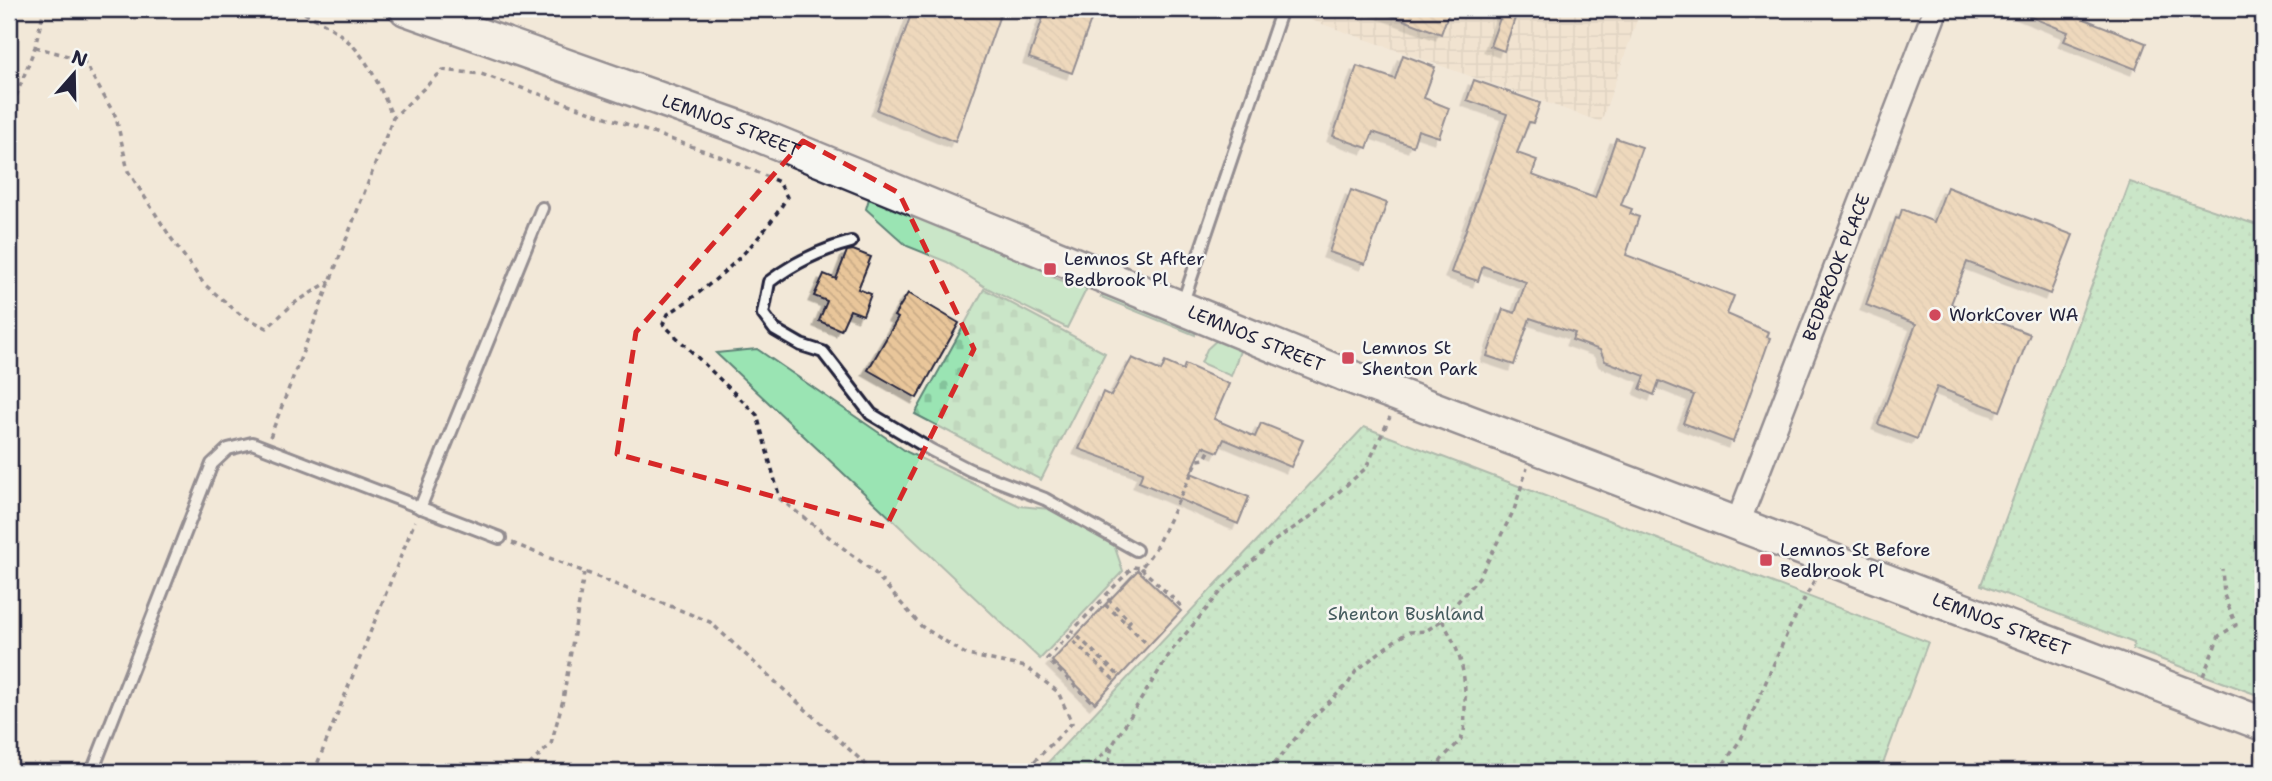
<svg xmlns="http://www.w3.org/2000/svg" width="2272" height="781" viewBox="0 0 2272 781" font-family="'Shantell Sans',sans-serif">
<defs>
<pattern id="industrial-grid" width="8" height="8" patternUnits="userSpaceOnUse" patternTransform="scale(1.75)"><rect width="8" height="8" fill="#efdec5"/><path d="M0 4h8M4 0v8" fill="none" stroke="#cdbeaa"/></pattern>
<pattern id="cemetery-stones" width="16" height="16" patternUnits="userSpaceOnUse" patternTransform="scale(1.75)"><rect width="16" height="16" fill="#9ae4b3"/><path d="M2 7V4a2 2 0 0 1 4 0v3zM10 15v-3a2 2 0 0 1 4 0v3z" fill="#84c39b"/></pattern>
<pattern id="park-dots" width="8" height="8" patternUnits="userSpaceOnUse" patternTransform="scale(1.75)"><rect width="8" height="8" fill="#9ae4b3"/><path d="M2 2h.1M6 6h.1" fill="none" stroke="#84c39b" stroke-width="1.8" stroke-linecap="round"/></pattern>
<pattern id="building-back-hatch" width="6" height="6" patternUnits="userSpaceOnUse" patternTransform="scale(1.75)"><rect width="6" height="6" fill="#e9c69a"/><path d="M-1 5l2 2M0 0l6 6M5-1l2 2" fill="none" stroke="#c8aa86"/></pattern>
<filter id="shadow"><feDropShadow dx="-5.5" dy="5.5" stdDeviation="0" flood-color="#0004"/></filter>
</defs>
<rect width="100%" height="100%" fill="#f2e8d8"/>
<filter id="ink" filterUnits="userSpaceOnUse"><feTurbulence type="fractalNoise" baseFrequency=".0143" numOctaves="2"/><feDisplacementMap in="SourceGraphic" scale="14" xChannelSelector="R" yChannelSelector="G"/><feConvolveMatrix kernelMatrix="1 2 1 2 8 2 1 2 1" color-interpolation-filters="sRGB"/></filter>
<g filter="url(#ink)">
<path fill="url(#industrial-grid)" d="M1315,9H1641L1601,122L1311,20Z"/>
<g fill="#9ae4b3" stroke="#5e8377" stroke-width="2">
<path d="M870,195L1049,267L1047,275L1063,281L1065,277L1085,282L1086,290L1067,328L985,287L947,262L907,246L866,209Z"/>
<path d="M1107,292L1195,329V335L1101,297Z"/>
<path d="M1218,339L1241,348L1231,376L1201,363L1207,349Z"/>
<path d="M757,349L907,452L1020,506L1049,509L1113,542L1123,571L1040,659L716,353Z"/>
</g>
<path fill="url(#cemetery-stones)" stroke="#5e8377" stroke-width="2" d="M984,289L1105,353L1041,480L915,414Z"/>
<g fill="url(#park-dots)" stroke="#5e8377" stroke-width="2">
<path d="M2130,182L2263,227V697L2133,649L2134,643L1981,585Z"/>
<path d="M1364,427L1928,642L1880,772H1039Z"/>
</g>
<g fill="url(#building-back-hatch)" stroke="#22223b" stroke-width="2" filter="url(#shadow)">
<path d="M913,9H1002L955,142L877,110Z"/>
<path d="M1046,9H1095L1072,73L1029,58Z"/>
<path d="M1374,9H1450L1441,34Z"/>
<path d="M2011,9H2082L2079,17L2146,43L2136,69L2064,41L2068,32Z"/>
<path d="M1503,10L1516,15L1504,51L1490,46Z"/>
<path d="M1403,55L1435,67L1424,98L1449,108L1439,137L1418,130L1413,146L1373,132L1367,148L1333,136L1357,66L1395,79Z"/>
<path d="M1474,80L1540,103L1533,123L1529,122L1517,153L1537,160L1532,175L1595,198L1616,138L1642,147L1621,205L1632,209L1630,214L1639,217L1626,255L1734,296L1727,314L1769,332L1767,337L1770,338L1733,442L1683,423L1694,395L1659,381L1654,395L1640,389L1645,376L1605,361L1600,350L1572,340L1575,333L1530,318L1514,365L1487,356L1503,309L1515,313L1526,282L1483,266L1478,281L1451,272L1507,114L1467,100Z"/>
<path d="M1947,187L2073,235L2050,294L1967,262L1951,304L2030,334L2000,411L1937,387L1917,439L1878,424L1916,324L1866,305L1896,218L1899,219L1902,209L1934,222Z"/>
<path d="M1351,190L1387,203L1365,264L1329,252Z"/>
<path d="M853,250L871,257L858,289L871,294L863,315L850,310L841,330L819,321L827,301L814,296L824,274L836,279L847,251Z"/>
<path d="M908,293L959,323L917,398L868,370L898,318L894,316Z"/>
<path d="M1132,358L1161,371L1165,362L1183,370L1185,364L1229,384L1214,419L1255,437L1261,423L1303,440L1291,467L1224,439L1218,452L1203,446L1191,473L1249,497L1238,524L1139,482L1143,472L1079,449L1103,392L1111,396Z"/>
<path d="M1138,570L1181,611L1095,703L1052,661Z"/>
</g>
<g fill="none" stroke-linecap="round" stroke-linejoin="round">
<defs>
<g id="lane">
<path d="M851,242C820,250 795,262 769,282L763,314L775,330L801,345L823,352L871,414L931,450L970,470L1045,499L1136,550"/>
<path d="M1182,305L1282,9"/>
<path d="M420,508L542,208"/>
<path d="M92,772L212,464L228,449L252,443L500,538"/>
</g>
<g id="street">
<path id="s1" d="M1737,525L1936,9"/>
</g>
<g id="secondary">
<path id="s2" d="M406,9L739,127L1343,374L2263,724"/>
</g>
</defs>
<use href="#lane" stroke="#22223b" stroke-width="16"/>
<use href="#street" stroke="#22223b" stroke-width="28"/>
<use href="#secondary" stroke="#22223b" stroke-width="37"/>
<g stroke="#22223b" stroke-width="3.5" stroke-dasharray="5 5" stroke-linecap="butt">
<path d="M295,9C355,35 369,59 393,118"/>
<path d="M35,47L83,60L116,117L128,171L171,238L204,284L241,315L267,328L293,304L330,281"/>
<path d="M9,115L35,47L44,9"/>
<path d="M270,437L393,118L443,70L481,74L728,159L779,182L787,197C760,244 714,285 668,314L663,324L757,415L780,499L874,572L921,626L967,655L1026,667L1058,692L1072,723L1024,772"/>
<path d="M512,543L710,622L874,772"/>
<path d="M1141,568L1183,608"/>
<path d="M1127,624L1148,645"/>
<path d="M2203,676L2219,636L2236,625L2224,595L2222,569"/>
<path d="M1091,701L1047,659L1068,636L1113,679L1117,674L1072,631L1101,601L1127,624L1130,621L1105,596L1133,567L1141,568L1155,549L1198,460L1205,459L1210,449"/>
<path d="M314,772L415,521"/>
<path d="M522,772L551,744L563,700L584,573"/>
<path d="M1086,772L1113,744L1172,650L1225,587L1274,541L1310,517L1366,468L1390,417"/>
<path d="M1107,772L1112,746"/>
<path d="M1268,772L1310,720L1348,684L1356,671L1394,641L1409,632L1426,631L1442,620L1480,576L1514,510L1527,468"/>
<path d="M1438,772C1436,758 1455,750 1462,737C1466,730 1464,718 1465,710C1466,670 1461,654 1442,620"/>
<path d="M1718,772L1741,739L1789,629L1815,579"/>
<path d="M2260,772L2263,757"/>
</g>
<use href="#lane" stroke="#f6f6f2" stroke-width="10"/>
<use href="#street" stroke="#f6f6f2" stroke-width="23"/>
<use href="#secondary" stroke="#f6f6f2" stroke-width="32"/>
</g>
</g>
<path d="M0 0H2272V781H0ZM803,141L899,193L974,349L886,527L617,454L636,332Z" fill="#f2e8d8" fill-opacity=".55" fill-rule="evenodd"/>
<path fill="none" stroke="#d62828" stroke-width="5" stroke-dasharray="14 9" stroke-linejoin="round" d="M803,141L899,193L974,349L886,527L617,454L636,332Z"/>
<g fill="#d1495b" stroke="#f6f6f2" stroke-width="2.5">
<rect x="1043" y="262" width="14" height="14" rx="3.5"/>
<circle cx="1935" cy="315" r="7"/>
<rect x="1341" y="351" width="14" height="14" rx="3.5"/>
<rect x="1759" y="553" width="14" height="14" rx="3.5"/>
</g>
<g text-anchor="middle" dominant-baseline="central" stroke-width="5" stroke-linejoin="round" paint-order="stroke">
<g font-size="18" fill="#22223b" stroke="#f6f6f2">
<text stroke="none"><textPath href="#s2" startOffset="345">LEMNOS STREET</textPath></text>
<text stroke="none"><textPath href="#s1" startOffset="276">BEDBROOK PLACE</textPath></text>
<text stroke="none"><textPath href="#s2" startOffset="912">LEMNOS STREET</textPath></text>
<text stroke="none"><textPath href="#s2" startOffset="1710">LEMNOS STREET</textPath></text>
</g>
<g font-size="18" fill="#22223b" stroke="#f6f6f2" text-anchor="start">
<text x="1064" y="259">Lemnos St After<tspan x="1064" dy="21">Bedbrook Pl</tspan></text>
<text x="1949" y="315">WorkCover WA</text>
<text x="1362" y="348">Lemnos St<tspan x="1362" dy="21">Shenton Park</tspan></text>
<text x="1780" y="550">Lemnos St Before<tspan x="1780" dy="21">Bedbrook Pl</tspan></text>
</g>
<g font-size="18" fill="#465c5f" stroke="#f6f6f2">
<text x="1406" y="614">Shenton Bushland</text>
</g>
</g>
<rect width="2272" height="781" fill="none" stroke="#f6f6f2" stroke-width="35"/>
<rect x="18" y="18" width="2237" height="746" fill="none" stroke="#22223b" stroke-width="2.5" filter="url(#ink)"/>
<g transform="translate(74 74) rotate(20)" stroke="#f6f6f2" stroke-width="5" paint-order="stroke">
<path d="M0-5L12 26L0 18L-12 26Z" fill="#22223b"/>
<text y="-10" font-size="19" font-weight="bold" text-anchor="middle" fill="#22223b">N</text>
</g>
</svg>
